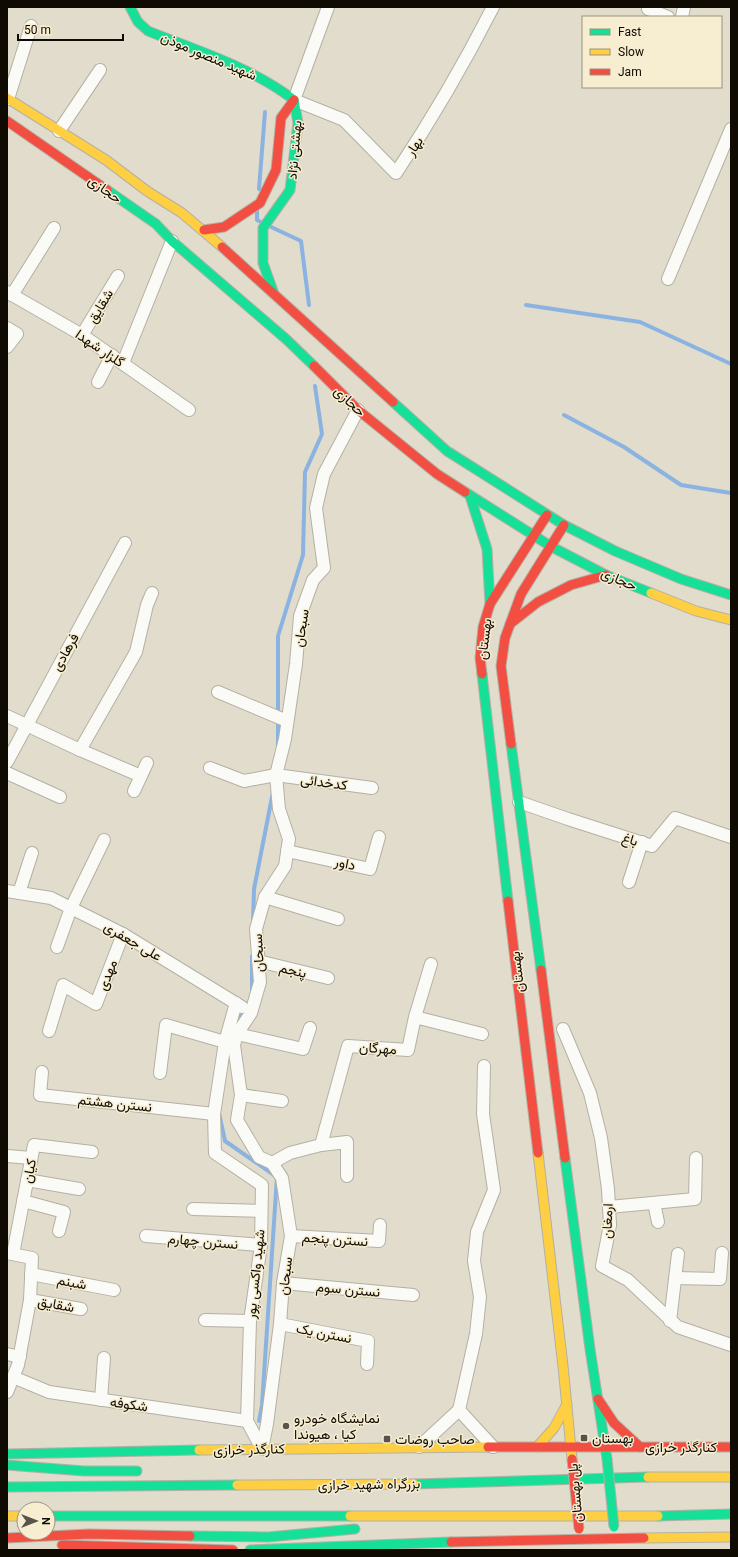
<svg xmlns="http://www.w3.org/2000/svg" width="738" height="1557" viewBox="0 0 738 1557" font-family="Roboto,Vazirmatn,sans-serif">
<rect width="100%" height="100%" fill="#e1dccc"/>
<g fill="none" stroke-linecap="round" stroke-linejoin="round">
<g stroke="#8bb3e1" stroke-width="4">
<path d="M259,189L265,112"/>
<path d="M257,210V220L261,222"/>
<path d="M269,226L301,241L309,305"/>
<path d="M526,305L640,322L731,364"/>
<path d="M564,415L624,447L681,485L731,493"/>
<path d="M278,748V636L303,555L305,472L322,434L315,386"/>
<path d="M253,922L254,889L273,792"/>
<path d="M252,994V956"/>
<path d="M234,1026L246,1009"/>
<path d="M219,1113L225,1141L277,1177L262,1405L259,1421"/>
</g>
<defs>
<g id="street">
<path d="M328,7L294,100L344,120L396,173C432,119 464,64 493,7"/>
<path d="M648,9L668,17"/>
<path d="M682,17L684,7"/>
<path d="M8,99L31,26"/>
<path d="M59,131L100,70"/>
<path d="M668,279L731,129"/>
<path d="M7,292L82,335L189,410"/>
<path d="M12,295L54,228"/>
<path d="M7,328L17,334L7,347"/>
<path d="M82,335L118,276"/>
<path d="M123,363L172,241"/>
<path d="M98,382L112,355"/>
<path d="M218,692L287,721"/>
<path d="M7,716L80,750L136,652L147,605L152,593"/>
<path d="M80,750L141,776"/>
<path d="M7,762L125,543"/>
<path d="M210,768L244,781L276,775L372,788"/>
<path d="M7,773L60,797"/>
<path d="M134,791L147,763"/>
<path d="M519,802L568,819L652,846L675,818L731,837"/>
<path d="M287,851L370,869L379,837"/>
<path d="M629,882L642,842"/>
<path d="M7,891L51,898L123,934L242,1007"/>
<path d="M19,893L32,853"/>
<path d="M265,897L338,919"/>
<path d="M57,947L71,908L104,840"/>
<path d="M258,961L328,978"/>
<path d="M236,1003L225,1042L214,1114L215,1153L262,1185L261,1245L250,1321L247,1421L262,1449"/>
<path d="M415,1017L431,964"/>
<path d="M563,1029L590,1093L601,1138L608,1189L610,1225L602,1266L628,1280L678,1327L731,1345"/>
<path d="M49,1031L63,985L96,1004L123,934"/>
<path d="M237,1034L303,1049L310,1028"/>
<path d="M42,1072L40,1095L214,1114"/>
<path d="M160,1073L166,1025L225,1042"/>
<path d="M241,1095L282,1101"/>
<path d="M321,1145L348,1046L408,1050L415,1017L482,1034"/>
<path d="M7,1156L31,1158"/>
<path d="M272,1163L290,1153L321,1145L347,1142V1176"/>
<path d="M27,1180L79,1189"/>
<path d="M23,1201L64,1212L59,1231"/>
<path d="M654,1203L658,1222"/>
<path d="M609,1207L695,1199L696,1158"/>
<path d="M193,1209L261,1211"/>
<path d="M146,1236L261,1245"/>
<path d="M291,1236L379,1241L380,1225"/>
<path d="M7,1253L32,1258L30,1300L18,1365L7,1392"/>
<path d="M13,1254L34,1145L92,1152"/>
<path d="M31,1274L114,1290"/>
<path d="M675,1278L720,1279L722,1253"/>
<path d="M283,1283L413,1295"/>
<path d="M30,1300L81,1309"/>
<path d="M205,1320L250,1321"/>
<path d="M670,1321L678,1254"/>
<path d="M280,1324L368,1341L367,1364"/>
<path d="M7,1354L20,1357"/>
<path d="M13,1377L49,1392L247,1421"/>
<path d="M101,1400L104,1358"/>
<path d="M459,1410L493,1447"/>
<path d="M419,1447L459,1410L476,1334L480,1297L474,1261L477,1232L494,1190L483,1114L484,1066"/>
<path d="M262,1449L267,1424L280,1324L283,1283L291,1236L282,1178L272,1163L259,1157L237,1120L241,1095L234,1045L237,1034L251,1013L260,982L256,929L265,897L285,866L289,839L279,809L276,775L285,739L296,664L300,616L313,580L324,568L316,508L324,474L358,410"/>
</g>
<g id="fast">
<path d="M130,7L138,22L148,31C198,51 251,67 294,100"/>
<path d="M107,190L156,224L172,241L286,339L314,366"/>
<path d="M273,291L263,263V228L290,190L298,123L294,100"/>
<path d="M393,402L447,451L564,525L615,551L681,579L731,595"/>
<path d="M465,492L552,547L606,575L651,593"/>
<path d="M470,496L487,549L490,604"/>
<path d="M482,674L508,901"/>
<path d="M511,744L541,970"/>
<path d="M565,1158L590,1349L607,1459"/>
<path d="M7,1454L199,1450"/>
<path d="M7,1465L84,1471H137"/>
<path d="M414,1484L648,1477"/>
<path d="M7,1487L237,1485"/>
<path d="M48,1516H350"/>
<path d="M658,1516L731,1514"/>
<path d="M190,1536L268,1537L355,1529"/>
<path d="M250,1550L451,1542"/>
</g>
<g id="slow">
<path d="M7,98L106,160L147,191L182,213L222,247"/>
<path d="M651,593L696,611L731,620"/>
<path d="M538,1153L563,1366L572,1459"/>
<path d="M537,1447L554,1428L567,1404"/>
<path d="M199,1450L488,1447"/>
<path d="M648,1477H731"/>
<path d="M237,1485L414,1484"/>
<path d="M7,1516H24"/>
<path d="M350,1516H658"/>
<path d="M644,1538L731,1537"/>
</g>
<g id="jam">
<path d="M7,121L107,190"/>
<path d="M204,230L224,227L260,203L276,170L281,118L294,100"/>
<path d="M222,247L393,402"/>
<path d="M314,366L358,410L437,474L465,492"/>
<path d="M510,624L538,602L571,585L606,575"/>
<path d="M482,674L480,658L483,627L490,604L547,515"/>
<path d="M511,744L501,666L505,638L521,594L564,525"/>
<path d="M508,901L538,1153"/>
<path d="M541,970L565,1158"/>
<path d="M598,1399L614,1423L640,1447"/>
<path d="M488,1447H731"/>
<path d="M7,1538L89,1534L190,1536"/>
<path d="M451,1542L644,1538"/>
<path d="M62,1545L233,1550"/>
</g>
</defs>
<use href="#street" stroke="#b4b1a4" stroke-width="14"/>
<use href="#fast" stroke="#b4b1a4" stroke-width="11"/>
<use href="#slow" stroke="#b4b1a4" stroke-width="11"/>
<use href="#jam" stroke="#b4b1a4" stroke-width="11"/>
<use href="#street" stroke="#fafaf7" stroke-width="12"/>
<use href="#fast" stroke="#16e098" stroke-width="9"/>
<use href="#slow" stroke="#ffcf43" stroke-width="9"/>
<use href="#jam" stroke="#f24e42" stroke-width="9"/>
<defs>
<path id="fast-bridge" d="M607,1459L614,1527"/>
<path id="jam-bridge" d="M572,1459L579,1529"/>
</defs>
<use href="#fast-bridge" stroke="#b4b1a4" stroke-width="11" stroke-linecap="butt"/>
<use href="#jam-bridge" stroke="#b4b1a4" stroke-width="11" stroke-linecap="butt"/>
<use href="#fast-bridge" stroke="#16e098" stroke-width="9"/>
<use href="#jam-bridge" stroke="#f24e42" stroke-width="9"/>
</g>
<g fill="#585449" stroke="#f7edd0" stroke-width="1.5">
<circle cx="286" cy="1426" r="4"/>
<rect x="580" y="1434" width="8" height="8" rx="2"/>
<rect x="383" y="1435" width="8" height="8" rx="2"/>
</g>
<g text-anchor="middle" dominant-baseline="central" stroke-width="3" stroke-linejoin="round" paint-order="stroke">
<g font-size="14" fill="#0f0b03" stroke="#f7edd0">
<text transform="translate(209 56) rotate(23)">شهید منصور موذن</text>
<text transform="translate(414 146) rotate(-57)">بهار</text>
<text transform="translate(294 150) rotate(-85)">بهشتی نژاد</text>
<text transform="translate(105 189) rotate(35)">حجازی</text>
<text transform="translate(100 306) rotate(-59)">شقایق</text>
<text transform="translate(100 348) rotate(34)">گلزار شهدا</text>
<text transform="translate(350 401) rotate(43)">حجازی</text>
<text transform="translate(619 579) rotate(23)">حجازی</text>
<text transform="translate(301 628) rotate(-81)">سبحان</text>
<text transform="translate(484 639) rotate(-83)">بهستان</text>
<text transform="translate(65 652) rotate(-61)">فرهادی</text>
<text transform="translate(324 782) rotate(8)">کدخدائی</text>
<text transform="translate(630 839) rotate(17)">باغ</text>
<text transform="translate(345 863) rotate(12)">داور</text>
<text transform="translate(133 941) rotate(30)">علی جعفری</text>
<text transform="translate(258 953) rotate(-93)">سبحان</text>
<text transform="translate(293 970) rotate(13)">پنجم</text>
<text transform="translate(517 972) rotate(-97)">بهستان</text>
<text transform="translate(107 975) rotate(-68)">مهدی</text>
<text transform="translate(378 1048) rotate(4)">مهرگان</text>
<text transform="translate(115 1103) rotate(6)">نسترن هشتم</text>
<text transform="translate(29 1171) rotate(-79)">کیان</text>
<text transform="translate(607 1221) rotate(-88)">ارمغان</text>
<text transform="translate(335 1239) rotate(4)">نسترن پنجم</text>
<text transform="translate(203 1241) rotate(5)">نسترن چهارم</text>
<text transform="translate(255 1274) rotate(-84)">شهید واکسی پور</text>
<text transform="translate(285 1276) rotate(-83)">سبحان</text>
<text transform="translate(72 1282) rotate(11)">شبنم</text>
<text transform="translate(348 1289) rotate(5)">نسترن سوم</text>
<text transform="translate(56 1304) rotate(10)">شقایق</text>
<text transform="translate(324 1333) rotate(11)">نسترن یک</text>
<text transform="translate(129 1404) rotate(8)">شکوفه</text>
<text x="681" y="1447">کنارگذر خرازی</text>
<text transform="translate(249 1449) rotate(-1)">کنارگذر خرازی</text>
<text transform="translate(369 1484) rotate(-1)">بزرگراه شهید خرازی</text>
<text transform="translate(575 1493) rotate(-95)">پل بهستان</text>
</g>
<g font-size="14" fill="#0f0b03" stroke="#f7edd0" text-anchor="start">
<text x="294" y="1418">نمایشگاه خودرو<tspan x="294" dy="16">کیا ، هیوندا</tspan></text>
<text x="592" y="1438">بهستان</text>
<text x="395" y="1439">صاحب روضات</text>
</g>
</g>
<rect width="738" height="1557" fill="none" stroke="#0f0b03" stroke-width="16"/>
<rect x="582" y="16" width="140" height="72" fill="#f7edd0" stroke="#9a937e"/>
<rect x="590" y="29" width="20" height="6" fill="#16e098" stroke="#9a937e"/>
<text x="618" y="36" font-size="12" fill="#0f0b03">Fast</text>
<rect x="590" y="49" width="20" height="6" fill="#ffcf43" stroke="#9a937e"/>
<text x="618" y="56" font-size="12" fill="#0f0b03">Slow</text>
<rect x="590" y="69" width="20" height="6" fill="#f24e42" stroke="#9a937e"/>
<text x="618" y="76" font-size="12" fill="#0f0b03">Jam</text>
<g transform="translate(36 1521) rotate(90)"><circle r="19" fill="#f7edd0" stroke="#9a937e"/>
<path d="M0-3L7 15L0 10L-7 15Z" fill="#585449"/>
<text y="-6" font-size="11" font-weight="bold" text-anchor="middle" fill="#0f0b03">N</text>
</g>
<path d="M18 34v6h105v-6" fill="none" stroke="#0f0b03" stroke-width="2"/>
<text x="24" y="34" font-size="12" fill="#0f0b03" stroke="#f7edd0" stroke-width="3" paint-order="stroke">50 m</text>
</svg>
